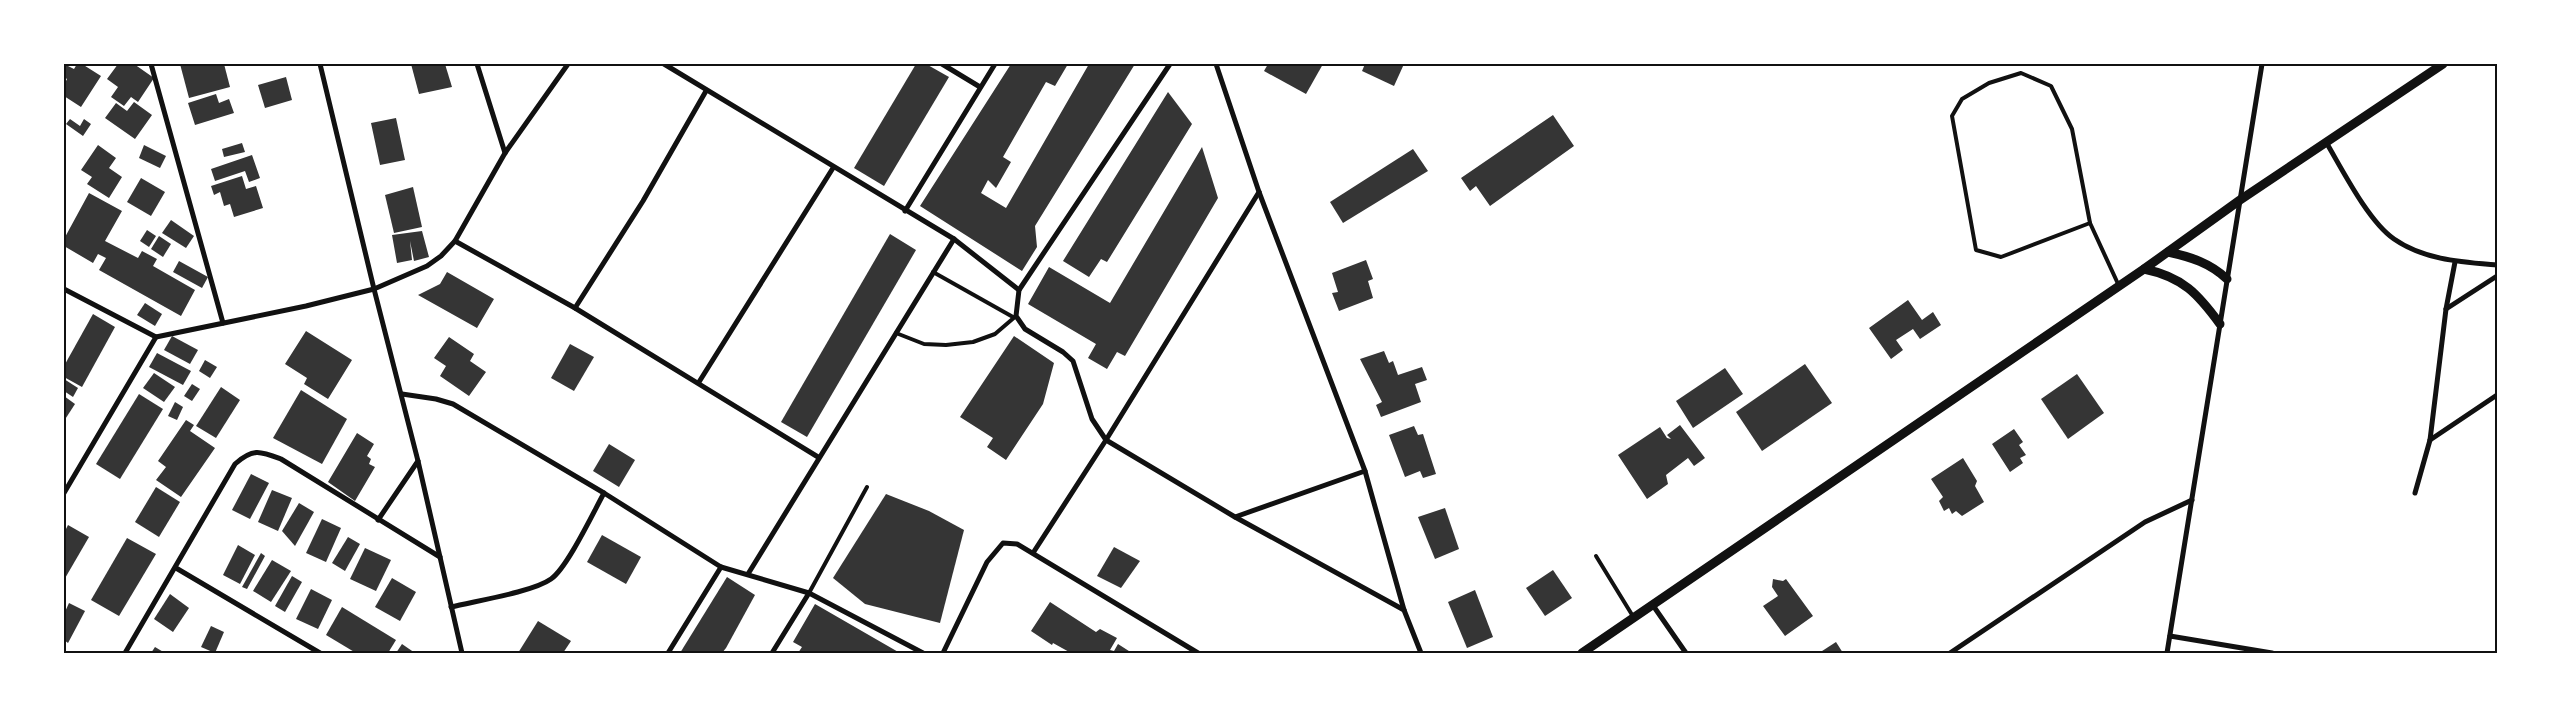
<svg xmlns="http://www.w3.org/2000/svg" width="2561" height="717" viewBox="0 0 2561 717" font-family="Arial,sans-serif">
<rect width="100%" height="100%" fill="#fff"/>
<g fill="#353535">
<path d="M64,64L74,69L77,64H82L101,76L81,107L64,96V85L67,79L64,77Z"/>
<path d="M118,64H134L154,78L138,102L131,97L124,106L111,97L118,87L107,79Z"/>
<path d="M180,64H224L230,87L189,98Z"/>
<path d="M411,64H445L452,87L419,94Z"/>
<path d="M916,64H926L949,77L884,186L854,168Z"/>
<path d="M1011,64H1068L1055,86L1046,82L1003,157L1011,162L996,188L988,180L981,193L1006,208L1089,64H1135L1035,226L1037,247L1022,271L920,206Z"/>
<path d="M1268,64H1323L1306,94L1264,71Z"/>
<path d="M1365,64H1404L1394,86L1362,71Z"/>
<path d="M286,77L292,100L265,108L258,85Z"/>
<path d="M1168,92L1192,124L1107,262L1101,259L1089,277L1063,261Z"/>
<path d="M216,94L219,103L229,99L234,113L195,125L188,103Z"/>
<path d="M134,102L152,115L135,139L105,118L116,103L127,111Z"/>
<path d="M1553,115L1574,146L1490,206L1476,186L1470,191L1461,178Z"/>
<path d="M396,118L405,160L380,165L371,123Z"/>
<path d="M70,119L80,126L84,119L91,124L83,136L66,124Z"/>
<path d="M242,143L245,152L224,157L222,149Z"/>
<path d="M98,145L116,158L109,168L122,177L109,198L87,184L92,177L81,170Z"/>
<path d="M144,145L166,156L160,168L139,158Z"/>
<path d="M1202,147L1218,198L1125,356L1117,352L1107,369L1088,358L1096,344L1028,304L1049,267L1110,303Z"/>
<path d="M1413,149L1428,171L1343,223L1330,202Z"/>
<path d="M252,155L260,178L249,182L245,171L215,181L211,169Z"/>
<path d="M242,176L246,189L256,186L263,208L234,217L230,204L224,206L220,192L214,195L211,186Z"/>
<path d="M141,178L165,192L151,216L127,202Z"/>
<path d="M413,187L422,227L394,233L385,195Z"/>
<path d="M89,193L122,211L105,241L138,258L142,251L157,259L153,266L195,290L181,316L99,270L106,258L98,254L93,263L64,246V239Z"/>
<path d="M171,220L194,236L186,248L162,233Z"/>
<path d="M147,230L156,236L149,247L140,241Z"/>
<path d="M422,231L429,257L414,261L410,241L412,260L397,263L392,235Z"/>
<path d="M890,234L916,250L807,437L781,422Z"/>
<path d="M159,236L171,244L163,257L151,249Z"/>
<path d="M1366,260L1373,279L1368,281L1373,298L1339,311L1332,293L1338,292L1332,273Z"/>
<path d="M179,261L208,277L202,288L173,272Z"/>
<path d="M447,272L494,299L477,328L418,295L440,284Z"/>
<path d="M1908,300L1922,320L1933,312L1941,325L1920,339L1913,329L1896,340L1903,350L1891,359L1869,328Z"/>
<path d="M145,303L162,314L155,326L137,315Z"/>
<path d="M93,314L115,327L82,387L64,377V366Z"/>
<path d="M306,331L352,360L328,399L304,384L307,378L285,364Z"/>
<path d="M172,336L198,350L190,364L164,350Z"/>
<path d="M1014,336L1054,363L1043,404L1006,460L987,447L993,438L960,417Z"/>
<path d="M449,337L474,354L470,361L486,372L469,396L440,376L446,366L434,358Z"/>
<path d="M570,344L594,357L574,391L551,378Z"/>
<path d="M1384,351L1389,363L1393,361L1398,375L1422,367L1427,380L1415,384L1421,402L1381,417L1376,405L1382,402L1360,359Z"/>
<path d="M157,353L191,371L183,385L149,367Z"/>
<path d="M205,360L217,367L210,378L199,371Z"/>
<path d="M1805,364L1832,403L1762,451L1736,412Z"/>
<path d="M1725,368L1743,394L1693,428L1676,401Z"/>
<path d="M154,373L175,387L164,402L143,388Z"/>
<path d="M2077,374L2104,413L2068,439L2041,399Z"/>
<path d="M64,379L78,388L73,397L64,391Z"/>
<path d="M192,384L200,389L192,401L184,396Z"/>
<path d="M221,387L240,400L216,438L196,426Z"/>
<path d="M301,390L347,419L322,464L273,438Z"/>
<path d="M139,394L163,409L120,479L96,464Z"/>
<path d="M64,396L75,404L64,421Z"/>
<path d="M175,402L183,407L177,420L168,416Z"/>
<path d="M186,420L194,425L190,431L215,448L181,497L156,480L166,467L158,461Z"/>
<path d="M1680,425L1705,458L1694,466L1688,458L1666,475L1668,484L1647,499L1618,455L1660,427L1667,438L1671,439L1667,435Z"/>
<path d="M1414,426L1418,435L1423,434L1436,474L1423,478L1420,471L1405,477L1389,435Z"/>
<path d="M2014,429L2023,442L2019,445L2026,455L2020,458L2023,463L2010,472L1992,444Z"/>
<path d="M357,433L374,444L367,456L371,459L369,464L375,467L355,501L328,482Z"/>
<path d="M609,444L635,460L619,487L593,471Z"/>
<path d="M1963,458L1977,481L1975,486L1984,502L1962,516L1956,511L1952,514L1949,508L1944,511L1939,501L1943,497L1931,479Z"/>
<path d="M251,474L269,483L250,519L232,510Z"/>
<path d="M156,487L180,502L159,537L135,522Z"/>
<path d="M272,490L292,498L278,531L258,522Z"/>
<path d="M886,494L929,511L964,530L940,623L865,604L833,578Z"/>
<path d="M299,503L314,512L295,546L282,531Z"/>
<path d="M1445,508L1459,549L1435,559L1418,517Z"/>
<path d="M322,519L341,528L326,562L306,553Z"/>
<path d="M68,525L89,537L64,580V533Z"/>
<path d="M602,535L641,557L626,584L587,562Z"/>
<path d="M348,537L360,544L345,571L332,563Z"/>
<path d="M127,538L156,554L119,616L91,600Z"/>
<path d="M238,545L255,555L240,584L223,575Z"/>
<path d="M1114,547L1140,561L1121,588L1097,576Z"/>
<path d="M365,548L391,560L376,591L350,579Z"/>
<path d="M261,553L265,556L247,589L242,587Z"/>
<path d="M272,560L291,571L271,602L253,591Z"/>
<path d="M1553,570L1572,598L1545,616L1526,588Z"/>
<path d="M292,576L302,582L285,612L275,606Z"/>
<path d="M727,577L755,595L726,648L722,653H680Z"/>
<path d="M392,578L416,592L400,621L375,607Z"/>
<path d="M1773,579L1783,581L1786,579L1813,616L1785,636L1763,606L1778,596L1772,587Z"/>
<path d="M311,589L332,600L318,629L296,619Z"/>
<path d="M1475,590L1493,637L1467,648L1448,602Z"/>
<path d="M170,594L189,608L173,632L154,619Z"/>
<path d="M1050,602L1096,632L1100,629L1117,638L1110,650L1114,651L1118,644L1132,653H1071L1053,643L1052,645L1031,631Z"/>
<path d="M69,603L85,611L68,643L64,640V614Z"/>
<path d="M815,604L900,653H798L802,647L793,642Z"/>
<path d="M342,607L396,640L388,653H356L326,635Z"/>
<path d="M538,621L571,641L563,653H518Z"/>
<path d="M211,626L224,632L215,653L201,647Z"/>
<path d="M1836,642L1843,653H1819Z"/>
<path d="M402,644L415,653H396Z"/>
<path d="M155,647L165,653H151Z"/>
</g>
<g fill="none" stroke-linecap="round" stroke-linejoin="round">
<g stroke="#111" stroke-width="4">
<path d="M2021,73L2051,86L2072,129L2090,223L2001,257L1976,250L1952,116L1962,99L1989,83Z"/>
<path d="M2090,223L2119,286"/>
<path d="M933,272L1013,317"/>
<path d="M896,333L924,344L946,345L973,342L995,334L1016,316"/>
<path d="M1596,556L1634,618"/>
<path d="M809,593L867,487"/>
</g>
<g stroke="#111" stroke-width="5">
<path d="M151,64L223,323"/>
<path d="M320,64L374,289L418,461L462,653"/>
<path d="M477,64L505,153"/>
<path d="M664,64L954,239L1019,290"/>
<path d="M942,64L980,87"/>
<path d="M1170,64L1019,290L1016,316L1025,329L1063,352L1073,361L1092,419L1106,440L1235,517L1404,610"/>
<path d="M1216,64L1259,192L1365,471L1404,610L1421,653"/>
<path d="M2326,142C2342,169 2368,221 2394,239C2424,260 2462,262 2497,265"/>
<path d="M905,211L995,64"/>
<path d="M455,241L575,308L818,457"/>
<path d="M64,289L156,337L306,306L374,289L427,266L441,256L455,241L505,153L568,64"/>
<path d="M575,308L643,201L706,91"/>
<path d="M2446,309L2497,276"/>
<path d="M699,382L833,168"/>
<path d="M402,394L436,399L453,404L604,493L721,567L809,593L923,653"/>
<path d="M2430,440L2497,395"/>
<path d="M64,493L156,337"/>
<path d="M2415,493L2430,440L2446,309L2455,262"/>
<path d="M1235,517L1365,471"/>
<path d="M378,520L418,461"/>
<path d="M1033,553L1106,440L1259,192"/>
<path d="M176,568L320,653"/>
<path d="M748,574L954,239"/>
<path d="M1652,604L1686,653"/>
<path d="M451,607C475,601 533,592 551,579C567,568 593,513 604,493"/>
<path d="M2170,636L2272,653"/>
<path d="M125,653L235,464C253,448 260,451 281,459L440,557"/>
<path d="M668,653L721,567"/>
<path d="M772,653L809,593"/>
<path d="M943,653L987,562L1003,543L1017,544L1198,653"/>
<path d="M1950,653L2145,522L2192,500"/>
<path d="M2167,653L2262,64"/>
</g>
<g stroke="#111" stroke-width="9">
<path d="M2168,252C2191,257 2210,263 2227,279"/>
<path d="M2144,269C2183,277 2198,294 2220,324"/>
<path d="M1582,653L2144,269L2240,200L2443,64"/>
</g>
</g>
<rect width="2561" height="717" fill="none" stroke="#ffffff" stroke-width="130"/>
<rect x="65" y="65" width="2431" height="587" fill="none" stroke="#111" stroke-width="2"/>
</svg>
